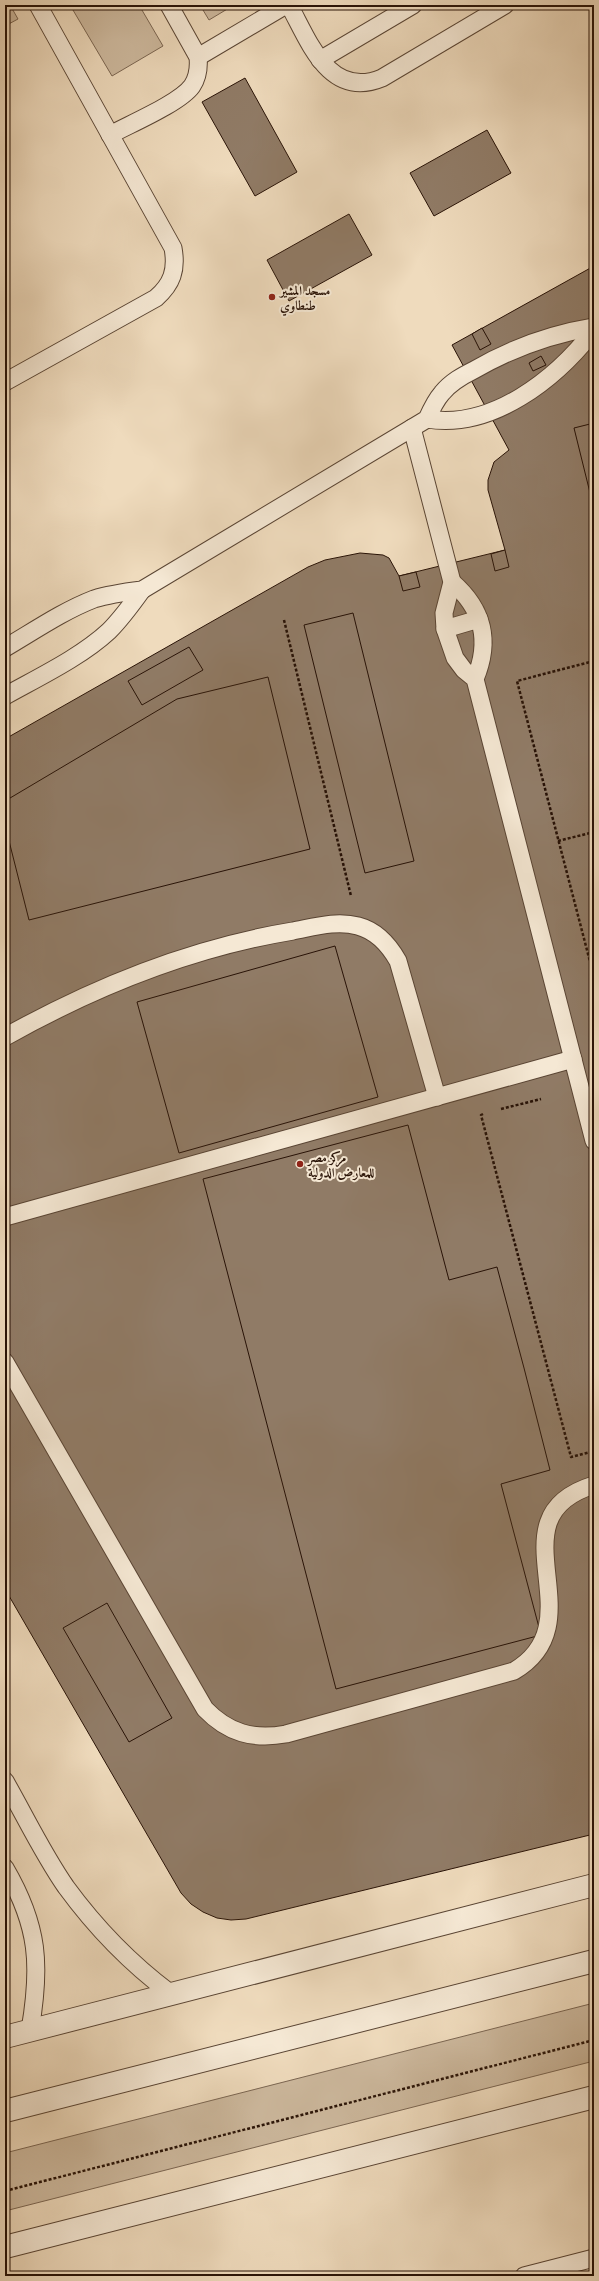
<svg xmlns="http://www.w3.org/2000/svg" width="599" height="2281" viewBox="0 0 599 2281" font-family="'Gentium Book Plus',Amiri,serif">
<rect width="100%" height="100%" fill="#efdbbd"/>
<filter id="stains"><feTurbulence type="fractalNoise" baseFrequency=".005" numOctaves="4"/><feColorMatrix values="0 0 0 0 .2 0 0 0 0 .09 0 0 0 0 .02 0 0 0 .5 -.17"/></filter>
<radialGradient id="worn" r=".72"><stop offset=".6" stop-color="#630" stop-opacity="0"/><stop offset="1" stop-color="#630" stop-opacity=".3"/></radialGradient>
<g fill="#cdb99e" stroke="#7b6652">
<path d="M10,5L18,19L5,26V8Z"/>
<path d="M70,5H139L163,46L112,76Z"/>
<path d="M200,5H234L209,20Z"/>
<path d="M594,2003V2061L5,2211V2153Z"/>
</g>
<g fill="#907b66" stroke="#291307">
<path d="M245,78L297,172L255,196L202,102Z"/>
<path d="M487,130L511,173L434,216L410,173Z"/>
<path d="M349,214L372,255L289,301L267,260Z"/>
<path d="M594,266V1834L246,1919L231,1920L217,1918L203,1912L191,1904L181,1893L5,1589V739L308,567L325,560L360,553L383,555L389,558L399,576L505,550L488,490V480L494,462L509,450L452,345Z"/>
<path d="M482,328L491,344L480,350L472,334Z"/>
<path d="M541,356L546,365L533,371L529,363Z"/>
<path d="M594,423V509L574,428Z"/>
<path d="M505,550L509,567L495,571L491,554Z"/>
<path d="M416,572L420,587L403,591L399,576Z"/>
<path d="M353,613L414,861L365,873L304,625Z"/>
<path d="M189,647L203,670L142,705L128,681Z"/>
<path d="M268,677L310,849L29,920L5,825V801L177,699Z"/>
<path d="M335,946L378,1097L179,1153L137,1002Z"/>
<path d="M408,1125L449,1280L497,1267L524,1368L550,1470L501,1484L541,1635L336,1689L203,1179Z"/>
<path d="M107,1603L172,1718L129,1742L63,1628Z"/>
</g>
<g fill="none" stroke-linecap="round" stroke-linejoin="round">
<defs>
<g id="service">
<path d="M289,5C309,41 329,100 382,78L505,5"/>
<path d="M198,57L286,5"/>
<path d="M320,60L413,5"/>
<path d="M110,135C130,124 180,103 192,86C198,77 199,67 198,57L169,5"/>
<path d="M5,382L156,298C172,284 177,270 173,248L38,5"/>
<path d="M427,419C492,430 556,379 594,330"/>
<path d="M412,428L452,582L444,613L445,629L455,658L464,670L475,679L594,1141"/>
<path d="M452,582C483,609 491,641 475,679"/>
<path d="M445,629L479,619"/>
<path d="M5,648C34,631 63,611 94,599C110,594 126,592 142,590L427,419C431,410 435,401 442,393C451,382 462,376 474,370C512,348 551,334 594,327"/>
<path d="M5,696C39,677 81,657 109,631C122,618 132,604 142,590"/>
<path d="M5,1037C96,986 190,948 293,931C314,927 337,920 358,926C377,931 389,945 398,961L437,1097"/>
<path d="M5,1217L573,1059"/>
<path d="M5,1362L205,1709C228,1733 253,1740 286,1734L514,1671C599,1621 489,1517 594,1485"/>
<path d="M5,1781C25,1816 43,1854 66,1887C96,1928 130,1963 170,1993"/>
<path d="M5,1868C39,1926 41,1966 30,2030"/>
<path d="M524,2276L594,2258"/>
</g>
<path id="minor" d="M5,2037L594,1885"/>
<g id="tertiary">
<path d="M5,2111L594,1961"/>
<path d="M5,2247L594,2097"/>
</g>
</defs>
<use href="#service" stroke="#5a4534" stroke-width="19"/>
<use href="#minor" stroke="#5a4534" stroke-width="24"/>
<use href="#tertiary" stroke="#5a4534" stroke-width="24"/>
<g stroke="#291307" stroke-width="2.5" stroke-dasharray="3 2" stroke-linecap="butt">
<path d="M284,620L351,896"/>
<path d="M594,661L517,681L594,977"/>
<path d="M558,841L594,832"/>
<path d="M501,1109L541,1099"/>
<path d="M483,1114L481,1115L571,1457L594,1451"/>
<path d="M5,2191L594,2040"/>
</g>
<use href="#service" stroke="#f5e8d4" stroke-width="17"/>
<use href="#minor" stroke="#f5e8d4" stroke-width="22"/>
<use href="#tertiary" stroke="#f5e8d4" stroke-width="22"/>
</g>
<g fill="#8f2418" stroke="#f5e8d4" stroke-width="1.5">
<circle cx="272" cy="297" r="4"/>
<circle cx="300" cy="1164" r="4"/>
</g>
<g text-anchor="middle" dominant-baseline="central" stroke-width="4" stroke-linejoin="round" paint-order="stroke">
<g font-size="13" font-weight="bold" fill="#291307" stroke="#f5e8d4" text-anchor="start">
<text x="280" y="290">مسجد المشير<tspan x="280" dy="15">طنطاوي</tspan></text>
<text x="308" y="1157">مركز مصر<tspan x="308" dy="15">للمعارض الدولية</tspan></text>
</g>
</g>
<rect width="599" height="2281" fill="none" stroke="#efdbbd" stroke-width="20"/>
<rect x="6" y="6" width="587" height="2269" fill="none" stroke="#291307" stroke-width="2"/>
<rect x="10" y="10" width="579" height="2261" fill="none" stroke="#291307"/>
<rect width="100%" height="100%" filter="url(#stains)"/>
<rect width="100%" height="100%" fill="url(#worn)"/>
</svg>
